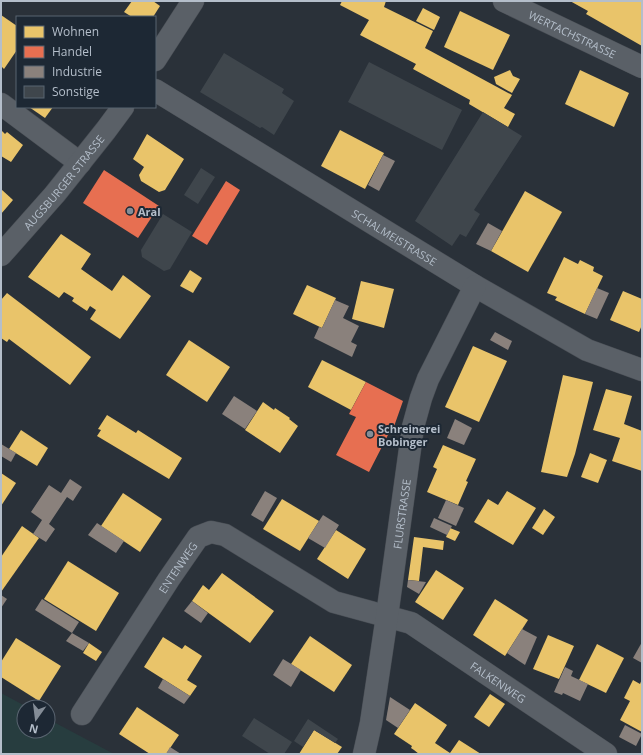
<svg xmlns="http://www.w3.org/2000/svg" width="643" height="755" viewBox="0 0 643 755" font-family="'Open Sans',sans-serif">
<rect width="100%" height="100%" fill="#2a3139"/>
<path fill="#273d3f" d="M1,693L27,707H24V731H48V719L114,754H1Z"/>
<g fill="#e9c46a">
<path d="M132,1H153L160,6L153,17H132L124,12Z"/>
<path d="M342,1H386L384,7L433,31L425,48L512,95L504,108L515,114L508,127L469,104L470,100L413,69L416,64L360,35L369,20L340,5Z"/>
<path d="M570,1H642V46L586,14L588,11Z"/>
<path d="M423,8L440,17L434,30L416,21Z"/>
<path d="M460,11L510,35L493,70L444,47Z"/>
<path d="M1,15L17,26V50L4,69L1,66Z"/>
<path d="M510,70L513,76L520,79L512,93L496,84L494,77Z"/>
<path d="M580,70L629,93L614,127L565,104Z"/>
<path d="M29,107H53L45,118Z"/>
<path d="M1,130L5,134L7,132L23,145L11,162L1,156Z"/>
<path d="M340,130L384,153L365,189L321,166Z"/>
<path d="M147,134L184,159L165,190L159,192L141,181L139,175L144,167L133,159Z"/>
<path d="M1,189L13,200L1,214Z"/>
<path d="M525,191L562,212L528,272L491,251Z"/>
<path d="M61,234L91,254L81,269L112,291L123,275L151,296L120,339L90,319L96,310L90,306L87,311L72,301L74,298L64,292L59,298L28,277Z"/>
<path d="M564,257L578,264L580,260L594,267L593,271L603,276L585,314L555,300L557,297L547,293Z"/>
<path d="M190,270L202,278L193,293L180,286Z"/>
<path d="M361,281L394,289L384,328L352,319Z"/>
<path d="M307,285L336,298L322,328L293,314Z"/>
<path d="M623,291L642,299V325L639,332L610,320Z"/>
<path d="M7,293L91,357L70,385L9,339L7,342L1,338V300Z"/>
<path d="M189,340L230,367L207,402L166,375Z"/>
<path d="M473,346L507,361L479,422L445,407Z"/>
<path d="M322,360L366,382L351,410L308,387Z"/>
<path d="M563,375L593,382L575,454L567,477L541,472Z"/>
<path d="M606,389L632,396L624,424L642,431V471L612,461L620,438L593,430Z"/>
<path d="M263,402L274,410L275,408L290,418L289,419L298,426L280,453L245,430Z"/>
<path d="M107,415L136,433L138,430L182,458L169,479L97,436L101,430L98,429Z"/>
<path d="M21,430L48,448L37,466L9,449Z"/>
<path d="M443,445L476,459L466,481L468,482L458,505L427,492L437,469L433,467Z"/>
<path d="M590,453L607,460L598,483L581,477Z"/>
<path d="M1,473L16,483L1,506Z"/>
<path d="M507,491L536,508L513,545L474,522L488,499L498,505Z"/>
<path d="M123,493L162,519L140,552L101,526Z"/>
<path d="M282,499L319,521L300,551L263,529Z"/>
<path d="M544,509L555,517L543,535L532,528Z"/>
<path d="M22,526L39,538L1,592V557Z"/>
<path d="M450,528L460,532L455,541L446,537Z"/>
<path d="M336,530L366,549L348,579L317,559Z"/>
<path d="M414,537L444,541L443,550L423,547L419,581L408,580Z"/>
<path d="M68,561L119,593L96,631L44,599Z"/>
<path d="M436,570L464,588L443,620L415,602Z"/>
<path d="M222,573L274,611L250,643L192,601L203,585L209,590Z"/>
<path d="M495,599L528,620L505,656L473,635Z"/>
<path d="M548,635L574,646L559,679L533,669Z"/>
<path d="M310,636L352,665L334,692L291,664Z"/>
<path d="M163,637L182,649L185,645L202,656L187,680L197,686L190,696L144,667Z"/>
<path d="M16,638L61,666L39,701L1,677V662Z"/>
<path d="M89,643L102,652L96,661L83,653Z"/>
<path d="M597,644L624,658L606,693L579,680Z"/>
<path d="M642,679V732L620,720L630,701L624,698L633,680L640,684Z"/>
<path d="M490,694L505,704L489,727L474,717Z"/>
<path d="M415,703L447,725L435,743L450,753L459,740L481,754H419L414,750L411,748L412,746L394,734Z"/>
<path d="M137,707L179,735L166,754H150L119,734Z"/>
<path d="M314,730L342,747L337,754H299Z"/>
</g>
<g fill="#e76f51">
<path d="M104,170L159,206L138,238L83,203Z"/>
<path d="M226,181L240,190L207,245L192,236Z"/>
<path d="M366,382L403,401L391,435L389,433L369,472L336,455L356,417L349,414Z"/>
</g>
<g fill="#8a817c">
<path d="M383,155L395,161L379,191L368,185Z"/>
<path d="M488,223L502,231L491,251L476,244Z"/>
<path d="M597,288L609,293L597,319L585,314Z"/>
<path d="M335,300L349,306L343,318L359,326L351,342L357,345L352,357L314,338L319,327L322,328Z"/>
<path d="M495,332L512,341L508,350L490,340Z"/>
<path d="M234,396L257,411L245,429L222,414Z"/>
<path d="M455,419L472,428L464,445L447,438Z"/>
<path d="M1,444L16,453L11,462L1,456Z"/>
<path d="M70,479L82,487L73,501L67,497L49,524L55,529L46,542L33,534L42,520L31,512L49,485L61,493Z"/>
<path d="M265,491L277,498L263,522L251,515Z"/>
<path d="M446,500L464,508L456,526L438,518Z"/>
<path d="M323,515L339,525L325,548L308,538Z"/>
<path d="M434,518L452,526L447,535L430,527Z"/>
<path d="M97,523L124,541L116,553L88,535Z"/>
<path d="M408,580L426,582L419,594L407,587Z"/>
<path d="M1,595L7,599L1,608Z"/>
<path d="M42,599L79,622L72,633L35,610Z"/>
<path d="M192,601L208,613L201,623L184,611Z"/>
<path d="M522,629L537,637L525,665L507,653Z"/>
<path d="M72,633L89,643L83,651L66,641Z"/>
<path d="M642,642V663L633,658Z"/>
<path d="M283,659L301,670L291,687L273,675Z"/>
<path d="M565,667L573,671L571,676L588,684L580,701L563,693L562,695L554,692Z"/>
<path d="M163,679L190,696L184,704L158,688Z"/>
<path d="M390,697L410,710L398,728L386,720Z"/>
<path d="M625,725L642,734L636,746L619,737Z"/>
<path d="M170,747L181,754H166Z"/>
</g>
<g fill="#3f464c">
<path d="M224,53L284,89L282,93L294,101L274,135L262,127L260,128L200,92Z"/>
<path d="M369,62L462,110L442,150L348,102Z"/>
<path d="M483,112L522,136L474,210L480,214L466,237L460,234L452,246L415,221Z"/>
<path d="M201,168L215,177L198,204L184,195Z"/>
<path d="M163,214L192,232L170,269L164,271L142,257L141,250Z"/>
<path d="M254,718L292,742L284,754H270L242,736Z"/>
<path d="M308,719L338,739L335,743L314,730L303,747L294,741Z"/>
</g>
<g fill="none" stroke-linecap="round" stroke-linejoin="round">
<defs>
<g id="minor">
<path id="s1" d="M504,1L642,67"/>
<path d="M155,60L193,1"/>
<path id="s2" d="M155,90L475,286L587,350L642,370"/>
<path d="M1,104L80,163"/>
<path id="s3" d="M1,255L55,194L106,130L123,107"/>
<path id="s4" d="M82,714L169,579L198,537L211,532L225,535L334,602L411,623L606,754"/>
<path id="s5" d="M364,754L371,723L387,616L413,427L421,398L428,379L475,286"/>
</g>
</defs>
<use href="#minor" stroke="#484d54" stroke-width="23"/>
<use href="#minor" stroke="#5a6067" stroke-width="22"/>
</g>
<g fill="#848d97" stroke="#1d2834" stroke-width="1.5">
<circle cx="130" cy="211" r="4"/>
<circle cx="370" cy="434" r="4"/>
</g>
<g text-anchor="middle" dominant-baseline="central" stroke-width="4" stroke-linejoin="round" paint-order="stroke">
<g font-size="11" fill="#b4beca" stroke="#1d2834">
<text stroke="none"><textPath href="#s1" startOffset="76">WERTACHSTRASSE</textPath></text>
<text stroke="none"><textPath href="#s3" startOffset="96">AUGSBURGER STRASSE</textPath></text>
<text stroke="none"><textPath href="#s2" startOffset="281">SCHALMEISTRASSE</textPath></text>
<text stroke="none"><textPath href="#s5" startOffset="243">FLURSTRASSE</textPath></text>
<text stroke="none"><textPath href="#s4" startOffset="175">ENTENWEG</textPath></text>
<text stroke="none"><textPath href="#s4" startOffset="553">FALKENWEG</textPath></text>
</g>
<g font-size="11" font-weight="bold" fill="#b4beca" stroke="#1d2834" text-anchor="start">
<text x="138" y="211">Aral</text>
<text x="378" y="428">Schreinerei<tspan x="378" dy="13">Bobinger</tspan></text>
</g>
</g>
<rect width="643" height="755" fill="none" stroke="#b4beca" stroke-width="4"/>
<rect x="16" y="16" width="140" height="92" fill="#1d2834" stroke="#596470"/>
<rect x="24" y="26" width="20" height="12" fill="#e9c46a" stroke="#596470"/>
<text x="52" y="36" font-size="12" fill="#b4beca">Wohnen</text>
<rect x="24" y="46" width="20" height="12" fill="#e76f51" stroke="#596470"/>
<text x="52" y="56" font-size="12" fill="#b4beca">Handel</text>
<rect x="24" y="66" width="20" height="12" fill="#8a817c" stroke="#596470"/>
<text x="52" y="76" font-size="12" fill="#b4beca">Industrie</text>
<rect x="24" y="86" width="20" height="12" fill="#3f464c" stroke="#596470"/>
<text x="52" y="96" font-size="12" fill="#b4beca">Sonstige</text>
<g transform="translate(36 719) rotate(194)"><circle r="19" fill="#1d2834" stroke="#596470"/>
<path d="M0-3L7 15L0 10L-7 15Z" fill="#848d97"/>
<text y="-6" font-size="11" font-weight="bold" text-anchor="middle" fill="#b4beca">N</text>
</g>
</svg>
